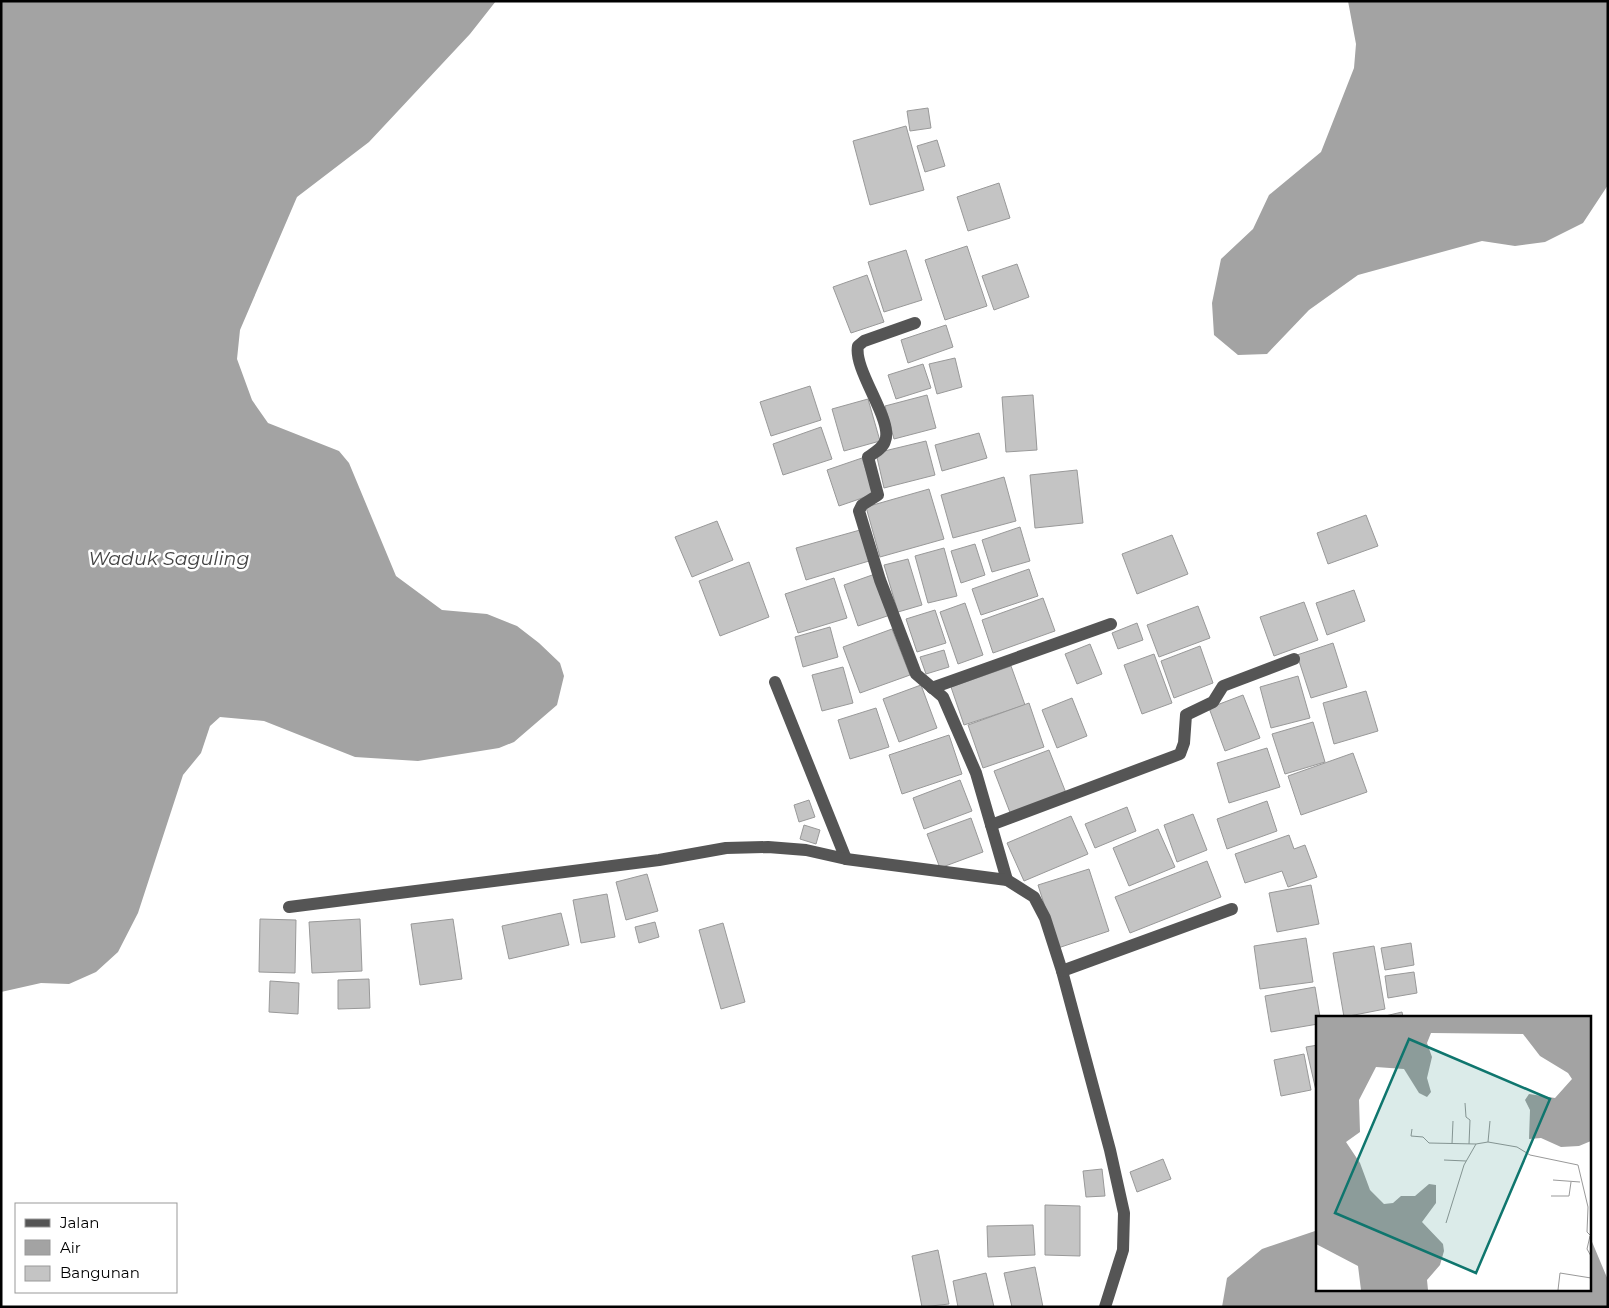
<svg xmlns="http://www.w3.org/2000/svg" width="1609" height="1308" viewBox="0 0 1609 1308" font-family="Montserrat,sans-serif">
<rect width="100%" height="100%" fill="#fff"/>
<g fill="#a3a3a3">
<path d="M1,1H496L470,34L369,142L297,197L240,330L237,359L252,400L268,423L339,451L349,463L396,576L442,610L487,614L517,626L539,643L560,663L564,676L557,705L514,742L499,748L418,761L355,757L264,721L220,717L210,726L201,753L183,775L138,913L118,952L96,972L69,984L41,983L1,992Z"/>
<path d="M1348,1H1608V185L1583,223L1545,242L1515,246L1482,241L1358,275L1309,310L1267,354L1238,355L1214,335L1212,303L1221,259L1253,229L1269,195L1321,152L1354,68L1356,44Z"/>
<path d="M1318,1230V1289H1590V1237L1608,1280V1307H1222L1227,1278L1262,1249Z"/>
</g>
<g fill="#c4c4c4" stroke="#999">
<path d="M928,108L931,128L910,131L907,111Z"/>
<path d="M906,126L924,190L870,205L853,141Z"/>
<path d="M937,140L945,166L925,172L917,146Z"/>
<path d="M999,183L1010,218L968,231L957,197Z"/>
<path d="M967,246L987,306L945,320L925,260Z"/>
<path d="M906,250L922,300L884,312L868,262Z"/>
<path d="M1017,264L1029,297L994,310L982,276Z"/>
<path d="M867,275L884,322L851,333L833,287Z"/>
<path d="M946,325L953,347L908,363L901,340Z"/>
<path d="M955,358L962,387L937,394L929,364Z"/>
<path d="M923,364L931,388L896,399L888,375Z"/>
<path d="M810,386L821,420L771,436L760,402Z"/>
<path d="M927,395L936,428L894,439L885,406Z"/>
<path d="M1033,395L1037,450L1006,452L1002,397Z"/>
<path d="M868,399L880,441L844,451L832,409Z"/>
<path d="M821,427L832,459L783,475L773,444Z"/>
<path d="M979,433L987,458L942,471L935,445Z"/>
<path d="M926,441L935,475L884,488L876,453Z"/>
<path d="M862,458L874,494L839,506L827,470Z"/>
<path d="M1077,470L1083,523L1035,528L1030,475Z"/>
<path d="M1004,477L1016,521L953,538L941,495Z"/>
<path d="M929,489L944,539L880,557L866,507Z"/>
<path d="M1366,515L1378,546L1328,564L1317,533Z"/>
<path d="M717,521L733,560L692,577L675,537Z"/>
<path d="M1020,527L1030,561L992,572L982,540Z"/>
<path d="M860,530L869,561L806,580L796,548Z"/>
<path d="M1172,535L1188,574L1137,594L1122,554Z"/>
<path d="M975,544L985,575L961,583L951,551Z"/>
<path d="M944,548L957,596L928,603L915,556Z"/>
<path d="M908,559L922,605L898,612L884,565Z"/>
<path d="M749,562L769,617L720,636L699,581Z"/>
<path d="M1029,569L1038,596L981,615L972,589Z"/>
<path d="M875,574L890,615L858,626L844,585Z"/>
<path d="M834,578L847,618L798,633L785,594Z"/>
<path d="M1354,590L1365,621L1327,635L1316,603Z"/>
<path d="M1043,598L1055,631L993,653L982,620Z"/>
<path d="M1304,602L1318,640L1274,656L1260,617Z"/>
<path d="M965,603L983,655L958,664L940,612Z"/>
<path d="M1198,606L1210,638L1159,657L1147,625Z"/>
<path d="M935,610L946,643L917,652L906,619Z"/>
<path d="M1137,623L1143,640L1118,649L1112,633Z"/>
<path d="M830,627L838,657L803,667L795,637Z"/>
<path d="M892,629L910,675L860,693L843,647Z"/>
<path d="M1333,643L1347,687L1311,698L1297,655Z"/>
<path d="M1090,644L1102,674L1077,684L1065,654Z"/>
<path d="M1200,646L1213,683L1174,698L1161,661Z"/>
<path d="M944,650L949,667L926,674L920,657Z"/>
<path d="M1154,654L1172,703L1142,714L1124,665Z"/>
<path d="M1011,666L1025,705L964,725L951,687Z"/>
<path d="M843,667L853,703L822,711L812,675Z"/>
<path d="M1298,676L1310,718L1271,728L1260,687Z"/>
<path d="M921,685L937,728L899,742L883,699Z"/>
<path d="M1366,691L1378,731L1334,744L1323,703Z"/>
<path d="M1243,695L1260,738L1225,751L1209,708Z"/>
<path d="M1072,698L1087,736L1057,748L1042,710Z"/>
<path d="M1029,703L1044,747L983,768L968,725Z"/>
<path d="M876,708L889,747L850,759L838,720Z"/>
<path d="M1313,722L1325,762L1285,774L1272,734Z"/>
<path d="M949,735L962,774L902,794L889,755Z"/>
<path d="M1267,748L1280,787L1229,803L1217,763Z"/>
<path d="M1049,750L1066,793L1011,815L994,771Z"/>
<path d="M1353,753L1367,792L1301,815L1288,776Z"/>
<path d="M960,780L972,811L924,829L913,798Z"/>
<path d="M809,800L815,817L799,822L794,805Z"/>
<path d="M1267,801L1277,831L1227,849L1217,819Z"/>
<path d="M1127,807L1136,831L1095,848L1085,824Z"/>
<path d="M1193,814L1207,850L1177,862L1164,825Z"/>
<path d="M1071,816L1088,854L1024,881L1007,843Z"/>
<path d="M971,818L983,852L940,868L927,834Z"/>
<path d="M804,825L820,830L816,844L800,839Z"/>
<path d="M1158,829L1175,867L1129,886L1113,848Z"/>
<path d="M1289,835L1294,849L1305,845L1317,877L1288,887L1282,871L1245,883L1235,854Z"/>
<path d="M1207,861L1221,897L1130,933L1115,897Z"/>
<path d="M1089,869L1109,931L1058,948L1038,885Z"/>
<path d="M647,874L658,911L626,920L616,882Z"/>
<path d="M1311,885L1319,924L1277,932L1269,893Z"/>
<path d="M607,894L615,937L581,943L573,900Z"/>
<path d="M561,913L569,945L509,959L502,926Z"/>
<path d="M260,919L296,920L295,973L259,972Z"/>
<path d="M360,919L362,971L312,973L309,922Z"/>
<path d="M453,919L462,979L420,985L411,924Z"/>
<path d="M655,922L659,937L639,943L635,927Z"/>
<path d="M723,923L745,1002L721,1009L699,930Z"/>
<path d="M1306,938L1313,982L1260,989L1254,946Z"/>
<path d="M1411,943L1414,965L1385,970L1381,948Z"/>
<path d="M1374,946L1385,1009L1344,1017L1333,953Z"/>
<path d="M1414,972L1417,993L1388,998L1385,976Z"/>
<path d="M369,979L370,1008L338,1009V980Z"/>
<path d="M270,981L299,983L298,1014L269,1012Z"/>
<path d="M1315,987L1320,1017H1318V1024L1271,1032L1265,996Z"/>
<path d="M1402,1012L1403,1017H1381Z"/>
<path d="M1318,1045V1094L1317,1095L1306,1047Z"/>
<path d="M1304,1054L1311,1090L1281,1096L1274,1060Z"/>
<path d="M1163,1159L1171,1179L1137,1192L1130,1172Z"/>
<path d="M1102,1169L1105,1196L1086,1197L1083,1171Z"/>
<path d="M1045,1205L1080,1206V1256L1045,1255Z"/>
<path d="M1033,1225L1035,1255L988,1257L987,1226Z"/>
<path d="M938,1250L949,1304L922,1307L912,1256Z"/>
<path d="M1035,1267L1043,1307H1012L1004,1273Z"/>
<path d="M986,1273L994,1307H958L953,1281Z"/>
</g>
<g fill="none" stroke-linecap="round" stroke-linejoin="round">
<g stroke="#555" stroke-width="12">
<path d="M915,323L864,341L858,346C853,370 894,421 885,441C883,448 874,453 868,457L878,495L862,505L859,511L880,580L916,674L943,697L976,773L1007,880"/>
<path d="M775,682L846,859"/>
<path d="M932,688L1111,624"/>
<path d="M991,825L1180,754L1184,743L1186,715L1213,702L1223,686L1294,659"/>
<path d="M289,907L659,860L726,848L768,847L806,850L846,859L1007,880L1034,897L1045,918L1062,971L1110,1150L1124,1213L1123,1250L1105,1307"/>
<path d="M1062,971L1232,909"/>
</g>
</g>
<g text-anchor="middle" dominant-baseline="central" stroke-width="5" stroke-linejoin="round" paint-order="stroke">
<g font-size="19" font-style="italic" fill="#444" stroke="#fff">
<text x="169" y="558">Waduk Saguling</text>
</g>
</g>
<g transform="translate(1316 1016)">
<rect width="275" height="275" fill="#fff"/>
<path d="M0,1H275V125L263,130L245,131L225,122L213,123L214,94L209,84L213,78L239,82L256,63L252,57L224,40L207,18L115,17L111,27L116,41L111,62L115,76L111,81L103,77L88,53L60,51L43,84L44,116L30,126L44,147L54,174L68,188L77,187L85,180H99L113,168L120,169V187L106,206L127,228L128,235L124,249L111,264L112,274H45L42,250L0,228Z" fill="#a3a3a3"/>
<path fill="none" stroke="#999" stroke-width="1" d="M149,87L150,101L154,104L153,128M96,113L95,120L107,121L113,127L160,128M172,126L174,105M136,128L137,105M128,144L150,145M237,164L264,166M235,180H253L255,166M130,207L148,149L160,128L172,126L201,131L214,139L262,149L272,191L271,216L275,220M274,220L271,233L275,240M242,274L244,257L275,262"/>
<path fill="#0f766e" fill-opacity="0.15" stroke="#0f766e" stroke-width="2.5" d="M93,23L234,83L160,257L19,197Z"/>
<rect width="275" height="275" fill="none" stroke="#000" stroke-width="2.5"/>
</g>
<rect width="1609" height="1308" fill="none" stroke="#000000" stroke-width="5"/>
<rect x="15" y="1203" width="162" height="90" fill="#ffffff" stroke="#999999"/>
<rect x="25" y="1219" width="25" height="8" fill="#555555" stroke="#999999"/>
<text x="60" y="1228" font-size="15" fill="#000000">Jalan</text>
<rect x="25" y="1240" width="25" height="15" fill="#a3a3a3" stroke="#999999"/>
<text x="60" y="1253" font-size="15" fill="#000000">Air</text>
<rect x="25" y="1266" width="25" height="15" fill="#c4c4c4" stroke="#999999"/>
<text x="60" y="1278" font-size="15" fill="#000000">Bangunan</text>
</svg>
